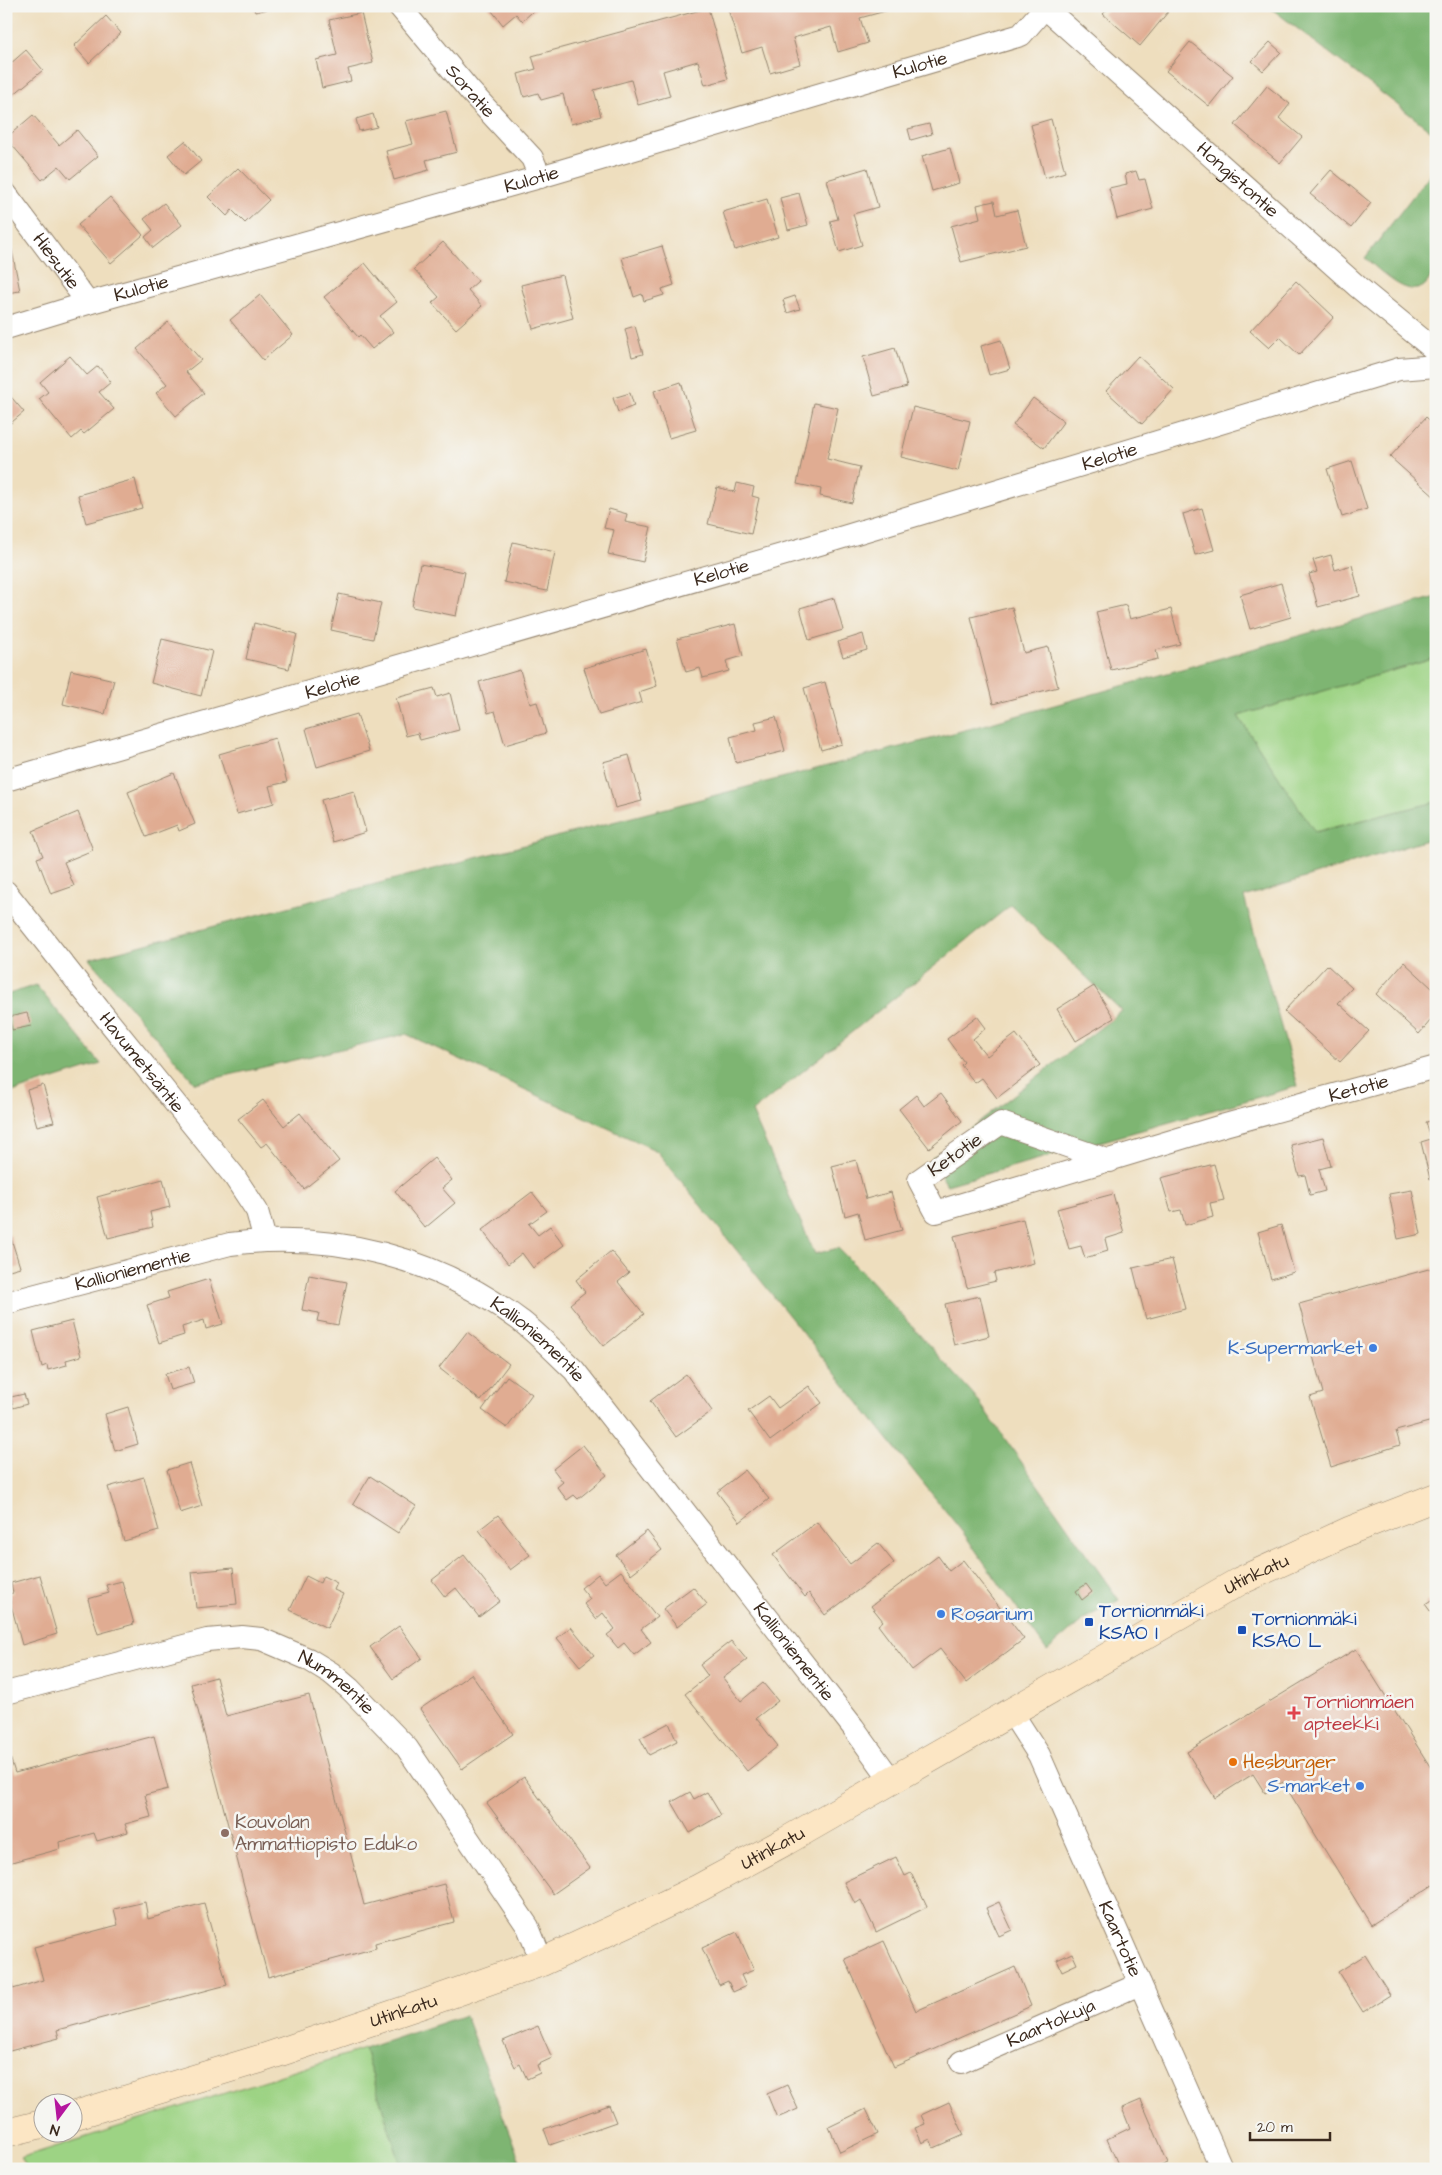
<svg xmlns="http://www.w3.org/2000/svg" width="1442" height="2175" viewBox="0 0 1442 2175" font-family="'Architects Daughter',sans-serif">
<rect width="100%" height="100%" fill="#f6f6f2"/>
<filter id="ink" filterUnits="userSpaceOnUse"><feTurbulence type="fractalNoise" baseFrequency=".02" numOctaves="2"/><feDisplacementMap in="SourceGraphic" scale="10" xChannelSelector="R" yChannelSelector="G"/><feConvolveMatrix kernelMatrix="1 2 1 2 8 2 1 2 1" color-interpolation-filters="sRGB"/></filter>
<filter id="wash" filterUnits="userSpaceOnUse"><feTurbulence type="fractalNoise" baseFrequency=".0096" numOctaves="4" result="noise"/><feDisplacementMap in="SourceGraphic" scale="20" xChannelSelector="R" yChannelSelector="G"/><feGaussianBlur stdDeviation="1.12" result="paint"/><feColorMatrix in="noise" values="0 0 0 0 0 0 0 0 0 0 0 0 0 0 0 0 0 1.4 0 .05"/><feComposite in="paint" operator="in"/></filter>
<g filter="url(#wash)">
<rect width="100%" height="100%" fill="#eedebe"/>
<g fill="#9dd384" stroke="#6c7e51">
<path d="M1436,658V802L1314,832L1238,716Z"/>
<path d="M364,2049L402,2169H28L20,2158Z"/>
</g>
<g fill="#7eb572" stroke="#5c7048">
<path d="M1268,6H1436V262C1433,268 1431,279 1426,284C1409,302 1379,269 1365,258L1430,174L1434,133Z"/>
<path d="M1436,597V658L1238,716L1315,832L1436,802V837L1244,897L1298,1086L947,1185L931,1159L1122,1011L1011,905L752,1112L815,1254L838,1248L868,1278L974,1395L1119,1600L1084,1619L1047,1651L964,1534L657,1151L406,1034L195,1083L89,959L984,725Z"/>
<path d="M36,985L101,1064L6,1094V995Z"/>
<path d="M465,2015L523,2169H402L364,2049Z"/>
</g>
<g id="blocks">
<g fill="#e0ac92">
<path d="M253,6H277V7L255,12Z"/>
<path d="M488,6H539L522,21L516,14L503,25Z"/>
<path d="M727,6H900V7L860,18L868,43L838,52L831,27L793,38L800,64L770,73L762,47L742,53Z"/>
<path d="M1110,6H1160L1168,12L1140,46L1103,14Z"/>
<path d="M708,8L728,79L705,85L698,61L663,71L670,96L638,105L631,80L594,90L601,116L571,124L563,94L541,100L538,93L524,97L518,74L536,69L532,56Z"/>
<path d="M361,13L373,63L348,69L351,81L322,88L316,60L337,55L329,20Z"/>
<path d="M106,16L121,33L89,63L74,46Z"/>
<path d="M1190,42L1233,76L1209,106L1166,71Z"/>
<path d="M1270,42L1281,52L1263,71L1252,61Z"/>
<path d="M26,50L43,70L6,101V62L9,65Z"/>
<path d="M1267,86L1290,104L1279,118L1302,137L1280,163L1235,125Z"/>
<path d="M446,111L457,152L426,160L429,170L394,180L386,151L413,144L406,121Z"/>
<path d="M373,114L377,127L359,131L356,119Z"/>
<path d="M33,115L59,145L77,130L98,156L70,179L59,166L42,180L6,138Z"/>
<path d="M1051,119L1065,172L1045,178L1031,125Z"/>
<path d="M929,124L932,134L911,140L908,129Z"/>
<path d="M185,141L201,161L184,175L168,155Z"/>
<path d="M950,148L959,183L932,191L922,156Z"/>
<path d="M238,168L269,200L245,223L232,210L227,216L208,197Z"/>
<path d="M867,168L878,207L853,214L862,245L839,252L830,221L838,219L827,180Z"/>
<path d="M1331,170L1371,203L1351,228L1310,194Z"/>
<path d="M1136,171L1139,180L1145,179L1153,209L1117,219L1109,188L1127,184L1125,174Z"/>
<path d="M799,193L808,225L788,230L780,198Z"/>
<path d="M110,197L143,235L111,263L78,225Z"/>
<path d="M767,199L778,237L735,250L723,212Z"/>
<path d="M994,201L997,215L1017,210L1026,246L961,262L951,226L980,218L977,205Z"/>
<path d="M164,203L182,225L153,248L145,237L153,230L144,219Z"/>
<path d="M7,226L20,291L6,293V227Z"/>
<path d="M443,242L478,281L468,290L482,306L456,329L432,303L439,297L414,269Z"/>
<path d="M662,246L674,285L662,289L664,295L644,301L642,294L634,297L622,258Z"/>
<path d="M365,263L397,302L380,316L393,332L372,349L360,335L358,337L324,297Z"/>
<path d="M562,275L573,318L533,329L521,285Z"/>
<path d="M1296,281L1334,317L1299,355L1280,337L1269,348L1250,331Z"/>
<path d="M260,295L293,335L263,360L230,320Z"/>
<path d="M795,296L800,309L787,313L783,300Z"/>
<path d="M168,322L201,360L186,372L204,393L176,416L156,393L167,384L137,349Z"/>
<path d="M635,326L643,354L632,357L625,329Z"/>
<path d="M1001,340L1010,369L989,375L981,346Z"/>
<path d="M895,348L907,387L874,396L863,357Z"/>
<path d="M70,356L87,375L98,366L111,382L99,392L114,409L84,434L81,431L72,439L39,399L48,392L40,382Z"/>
<path d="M1138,356L1174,389L1142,424L1106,391Z"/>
<path d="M681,382L696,430L669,438L654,391Z"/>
<path d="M6,391L24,412L6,427Z"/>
<path d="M630,393L634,406L618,412L613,398Z"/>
<path d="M1033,398L1064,421L1044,448L1013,425Z"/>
<path d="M814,403L838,408L827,459L860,467L852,503L820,496L821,489L797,484Z"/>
<path d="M913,407L970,421L958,471L901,457Z"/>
<path d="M1426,417L1436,426V498L1390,457Z"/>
<path d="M1352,461L1367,509L1342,517L1327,469Z"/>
<path d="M135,479L142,508L86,523L78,495Z"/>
<path d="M737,483L754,487L752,496L759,498L751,534L708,524L717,487L735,492Z"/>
<path d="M1202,508L1214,550L1195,555L1183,514Z"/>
<path d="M609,509L627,514L625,522L651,527L643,562L608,554L614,530L604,528Z"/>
<path d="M513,542L555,552L547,591L504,582Z"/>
<path d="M1331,555L1335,570L1352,565L1360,596L1318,607L1309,574L1317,572L1313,560Z"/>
<path d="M420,564L465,572L456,616L412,607Z"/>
<path d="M1281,583L1291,617L1250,629L1240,595Z"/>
<path d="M339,594L381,603L373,639L331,630Z"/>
<path d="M834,598L843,630L809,640L800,608Z"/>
<path d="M1126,605L1130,619L1171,609L1180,644L1156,650L1158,659L1111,670L1096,612Z"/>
<path d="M1012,607L1024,653L1048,647L1058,687L993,704L971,617Z"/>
<path d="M254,623L297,634L289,669L246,659Z"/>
<path d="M735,624L743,656L726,661L729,671L703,678L700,668L686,672L677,639Z"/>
<path d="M863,634L867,650L843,657L838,642Z"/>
<path d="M162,639L212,651L201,696L151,683Z"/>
<path d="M646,649L657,686L639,692L642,702L599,715L584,668Z"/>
<path d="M71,670L114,680L105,714L63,704Z"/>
<path d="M520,670L530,704L537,702L546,733L505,745L495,711L488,713L479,682Z"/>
<path d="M825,682L842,744L821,750L804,688Z"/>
<path d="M434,688L437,697L450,693L459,730L420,740L418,733L406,736L396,698Z"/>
<path d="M357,714L369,751L317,767L306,729Z"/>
<path d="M776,717L785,751L736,763L730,737L757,730L755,722Z"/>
<path d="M275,738L287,782L269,786L274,803L237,814L219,754Z"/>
<path d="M629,755L642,801L615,808L603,762Z"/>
<path d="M174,773L195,824L179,831L177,825L146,837L128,792Z"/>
<path d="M354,791L366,832L333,842L321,800Z"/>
<path d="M78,812L93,850L64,862L74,886L51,894L37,858L43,856L33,831Z"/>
<path d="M1404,962L1433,989L1436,986V1024L1431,1020L1419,1034L1376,994Z"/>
<path d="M1327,965L1352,988L1338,1003L1369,1031L1340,1062L1284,1011Z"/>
<path d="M1094,986L1114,1018L1076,1041L1057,1009Z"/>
<path d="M27,1013L31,1026L12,1030L9,1017Z"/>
<path d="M977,1016L986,1028L973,1039L987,1056L1016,1034L1040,1065L997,1098L982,1078L975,1083L961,1065L964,1062L947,1039Z"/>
<path d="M43,1085L54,1122L37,1126L27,1090Z"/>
<path d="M941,1093L962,1121L929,1148L899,1109L916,1095L924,1106Z"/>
<path d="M263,1100L284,1126L300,1113L339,1161L304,1189L267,1143L261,1147L238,1119Z"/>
<path d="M1436,1120V1178L1430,1179L1421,1142L1431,1139L1426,1122Z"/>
<path d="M1323,1137L1331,1166L1319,1169L1325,1191L1310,1195L1305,1175L1299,1176L1291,1145Z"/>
<path d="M434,1158L452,1180L442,1188L455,1203L425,1228L395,1191Z"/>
<path d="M856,1160L866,1199L891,1192L902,1230L865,1240L858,1212L845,1216L832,1166Z"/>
<path d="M1214,1164L1224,1200L1210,1203L1213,1217L1185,1225L1181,1210L1171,1212L1161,1178Z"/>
<path d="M163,1179L170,1207L150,1212L153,1227L108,1238L97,1197Z"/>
<path d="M1412,1190L1421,1234L1398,1239L1389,1194Z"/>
<path d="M532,1192L547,1211L529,1224L538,1235L550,1226L564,1245L533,1268L522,1253L508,1264L482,1230Z"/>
<path d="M1113,1194L1124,1233L1105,1239L1108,1251L1085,1258L1081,1246L1069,1249L1057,1209Z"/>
<path d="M1023,1219L1034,1263L994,1273L996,1281L967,1288L954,1236Z"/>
<path d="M1281,1225L1294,1272L1271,1279L1258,1232Z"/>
<path d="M10,1235L20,1267L6,1271V1236Z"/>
<path d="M611,1251L629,1273L618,1282L644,1314L604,1346L570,1304L585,1292L576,1280Z"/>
<path d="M1172,1259L1185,1309L1146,1319L1133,1268Z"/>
<path d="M1436,1267V1420L1396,1431L1400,1445L1331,1467L1310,1397L1323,1393L1299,1304Z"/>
<path d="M309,1275L347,1282L338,1325L317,1321L319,1313L302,1310Z"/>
<path d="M209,1279L223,1324L206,1329L204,1320L182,1327L184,1335L159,1343L147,1305L169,1298L167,1292Z"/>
<path d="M980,1296L989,1336L954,1345L945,1304Z"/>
<path d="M72,1321L81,1356L66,1360L67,1365L48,1370L47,1365L42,1367L33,1331Z"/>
<path d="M467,1332L509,1364L481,1401L439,1368Z"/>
<path d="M189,1367L194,1383L170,1390L165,1374Z"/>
<path d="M686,1374L712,1411L676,1437L650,1401Z"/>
<path d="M507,1376L532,1394L507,1428L482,1410Z"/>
<path d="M809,1386L822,1403L770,1441L748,1411L769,1396L778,1408Z"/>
<path d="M24,1394L27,1404L13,1408L11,1397Z"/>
<path d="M128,1407L138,1444L115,1451L105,1414Z"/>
<path d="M583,1445L607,1475L578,1499L574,1495L567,1500L557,1487L563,1482L553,1469Z"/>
<path d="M189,1463L202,1506L180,1513L167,1470Z"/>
<path d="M745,1470L769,1499L740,1522L717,1492Z"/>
<path d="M370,1476L416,1506L398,1533L353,1504Z"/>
<path d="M144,1477L159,1531L124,1541L108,1487Z"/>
<path d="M498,1515L530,1555L510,1570L479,1530Z"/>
<path d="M817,1522L850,1564L878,1543L894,1563L825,1615L809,1593L805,1597L773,1555Z"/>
<path d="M647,1531L662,1550L631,1574L616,1555Z"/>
<path d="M464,1555L500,1601L479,1617L456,1588L445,1597L432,1580Z"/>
<path d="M938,1556L949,1571L963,1560L1024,1639L966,1683L940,1649L912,1670L878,1625L883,1621L871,1606Z"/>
<path d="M233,1568L237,1604L196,1608L192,1572Z"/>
<path d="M621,1571L657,1617L641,1629L651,1642L634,1655L624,1643L618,1648L607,1635L615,1629L603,1613L596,1619L584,1604L590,1599L581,1588L598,1574L605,1583Z"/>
<path d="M40,1575L57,1634L22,1645L8,1594L13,1593L11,1583Z"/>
<path d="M306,1576L320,1583L323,1576L337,1583L334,1590L343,1594L327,1628L290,1610Z"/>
<path d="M122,1581L134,1624L98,1634L88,1599L109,1593L106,1585Z"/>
<path d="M1086,1584L1092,1592L1082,1600L1076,1591Z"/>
<path d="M693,1587L707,1604L677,1627L663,1609Z"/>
<path d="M1436,1597V1619L1425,1604Z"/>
<path d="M399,1626L422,1658L393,1679L370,1647Z"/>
<path d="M571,1627L594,1655L580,1666L557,1638Z"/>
<path d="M731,1641L747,1660L723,1678L741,1701L763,1683L778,1701L756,1718L778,1746L747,1771L685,1694L708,1676L700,1665Z"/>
<path d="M1356,1649L1436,1776V1883L1371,1925L1283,1782L1265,1793L1253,1774L1215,1798L1187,1752Z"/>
<path d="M471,1674L513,1734L462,1769L420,1709Z"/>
<path d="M216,1677L226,1716L309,1695L364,1905L444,1884L454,1922L375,1943L376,1948L268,1977L191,1684Z"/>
<path d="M669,1723L677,1741L649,1755L640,1738Z"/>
<path d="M154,1736L168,1789L145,1795L151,1817L125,1824L128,1832L97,1841L94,1833L69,1840L59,1842L60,1849L8,1863L6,1744L15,1773Z"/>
<path d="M524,1777L590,1868L553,1894L487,1803Z"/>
<path d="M690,1792L694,1799L707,1792L721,1815L690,1833L672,1802Z"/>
<path d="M896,1857L905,1876L911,1873L927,1907L876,1932L861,1900L855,1904L844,1882Z"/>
<path d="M145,1902L148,1919L204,1903L227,1985L57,2030L59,2038L6,2052V1979L10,1978L13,1989L43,1980L34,1947L118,1925L114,1909Z"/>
<path d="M999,1902L1012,1930L999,1936L986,1908Z"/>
<path d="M737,1932L754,1970L741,1975L746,1986L733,1992L728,1981L719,1985L702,1948Z"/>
<path d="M884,1941L916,2011L1015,1967L1031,2006L894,2067L845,1959Z"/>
<path d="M1072,1953L1077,1964L1062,1971L1057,1960Z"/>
<path d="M1365,1955L1390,1995L1363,2012L1338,1972Z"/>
<path d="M538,2026L552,2058L537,2065L540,2073L527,2079L520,2064L515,2067L503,2041Z"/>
<path d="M787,2085L798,2109L777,2118L767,2094Z"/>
<path d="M1141,2100L1168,2163L1154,2169H1120L1107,2139L1130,2128L1122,2108Z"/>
<path d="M949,2102L964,2135L934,2148L930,2139L922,2143L915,2128L925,2124L921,2115Z"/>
<path d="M609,2105L616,2122L550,2145L544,2129Z"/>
<path d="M866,2109L878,2134L840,2152L829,2127Z"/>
</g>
</g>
</g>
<g filter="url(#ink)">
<use href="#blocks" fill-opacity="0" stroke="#94846e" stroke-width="1"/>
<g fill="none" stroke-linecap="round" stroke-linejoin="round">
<defs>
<g id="street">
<path id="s1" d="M399,6L470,91L532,158L540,177"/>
<path id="s2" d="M1043,6L1358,287L1436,351"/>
<path id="s3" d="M6,194L88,303"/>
<path id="s4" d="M6,328L88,303L540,177L1021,35L1045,7"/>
<path id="s5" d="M6,780L830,541L1399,369L1436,366"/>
<path id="s6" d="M6,892L101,1012L234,1176L257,1211L265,1240"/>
<path id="s7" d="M1110,1161L1001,1123L919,1180L936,1212L1225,1125L1436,1067"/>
<path id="s8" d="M6,1303L230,1244C335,1231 436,1257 521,1321C540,1336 557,1354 574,1370L853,1727L891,1780"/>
<path id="s9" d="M6,1693L207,1640L242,1637L261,1639L308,1659L331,1673L350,1689L407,1748L528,1927L542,1962"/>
<path id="s10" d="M1012,1713L1039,1755L1222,2169"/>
<path id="s11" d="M961,2062L1140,1984"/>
</g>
<g id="secondary">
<path id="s12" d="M72,2116L260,2059L426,2003L542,1962L629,1922L699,1888L786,1841L1240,1581L1351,1530L1436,1497"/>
<path d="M6,2133L42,2124"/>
</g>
</defs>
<use href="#street" stroke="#94846e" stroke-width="24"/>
<use href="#secondary" stroke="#94846e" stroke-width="29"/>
<use href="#street" stroke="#fff" stroke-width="22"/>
<use href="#secondary" stroke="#fce6c4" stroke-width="28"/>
</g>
</g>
<g fill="#3f7fe0" stroke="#f6f6f2" stroke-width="2">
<circle cx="1373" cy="1348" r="5"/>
<circle cx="941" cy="1614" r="5"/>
<circle cx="1360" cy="1786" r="5"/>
</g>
<g fill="#1a4fb4" stroke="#f6f6f2" stroke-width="2">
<rect x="1084" y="1617" width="10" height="10" rx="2.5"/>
<rect x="1237" y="1625" width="10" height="10" rx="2.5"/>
</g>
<path fill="#e0444e" stroke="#f6f6f2" stroke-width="2" d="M1291.5 1705.5h5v5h5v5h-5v5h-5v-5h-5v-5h5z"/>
<circle fill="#e8710a" stroke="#f6f6f2" stroke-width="2" cx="1233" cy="1762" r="5"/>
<circle fill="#8d6e63" stroke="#f6f6f2" stroke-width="2" cx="225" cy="1833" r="5"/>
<g text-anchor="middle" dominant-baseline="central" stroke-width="5" stroke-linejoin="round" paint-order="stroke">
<g font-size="19" fill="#3b2a1e" stroke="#f6f6f2">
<text stroke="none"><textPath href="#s4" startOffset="951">Kulotie</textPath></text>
<text stroke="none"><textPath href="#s1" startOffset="111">Soratie</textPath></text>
<text stroke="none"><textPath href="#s4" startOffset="546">Kulotie</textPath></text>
<text stroke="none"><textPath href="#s2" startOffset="261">Hongistontie</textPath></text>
<text stroke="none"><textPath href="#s3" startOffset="84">Hiesutie</textPath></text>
<text stroke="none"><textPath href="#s4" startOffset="141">Kulotie</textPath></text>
<text stroke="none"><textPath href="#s5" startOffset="1150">Kelotie</textPath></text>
<text stroke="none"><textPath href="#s5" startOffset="745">Kelotie</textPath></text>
<text stroke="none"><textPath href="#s5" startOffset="340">Kelotie</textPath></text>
<text stroke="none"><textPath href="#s6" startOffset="218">Havumetsäntie</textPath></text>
<text stroke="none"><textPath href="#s7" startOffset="692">Ketotie</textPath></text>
<text transform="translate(955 1155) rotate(-35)">Ketotie</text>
<text stroke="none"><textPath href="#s8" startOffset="131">Kallioniementie</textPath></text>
<text stroke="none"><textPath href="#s8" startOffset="565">Kallioniementie</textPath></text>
<text stroke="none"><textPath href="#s12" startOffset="1308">Utinkatu</textPath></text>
<text stroke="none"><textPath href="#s8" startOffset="970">Kallioniementie</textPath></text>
<text stroke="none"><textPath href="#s9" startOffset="350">Nummentie</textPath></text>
<text stroke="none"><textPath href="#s12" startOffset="752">Utinkatu</textPath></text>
<text stroke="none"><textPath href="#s10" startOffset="251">Kaartotie</textPath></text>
<text stroke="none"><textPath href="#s12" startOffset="348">Utinkatu</textPath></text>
<text stroke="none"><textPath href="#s11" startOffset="98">Kaartokuja</textPath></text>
</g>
<g font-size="19" fill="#366cbe" stroke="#f6f6f2" text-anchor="end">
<text x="1363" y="1348">K-Supermarket</text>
<text x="951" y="1614" text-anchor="start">Rosarium</text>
<text x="1350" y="1786">S-market</text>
</g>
<g font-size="19" fill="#164399" stroke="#f6f6f2" text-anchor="start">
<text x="1099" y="1611">Tornionmäki<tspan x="1099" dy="22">KSAO I</tspan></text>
<text x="1252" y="1619">Tornionmäki<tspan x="1252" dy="22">KSAO L</tspan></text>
</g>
<g font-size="19" fill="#be3a42" stroke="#f6f6f2" text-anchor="start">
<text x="1304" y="1702">Tornionmäen<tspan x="1304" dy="22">apteekki</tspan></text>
</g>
<g font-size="19" fill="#c56008" stroke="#f6f6f2" text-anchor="start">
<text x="1243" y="1762">Hesburger</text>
</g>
<g font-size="19" fill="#785e54" stroke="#f6f6f2" text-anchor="start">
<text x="235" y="1822">Kouvolan<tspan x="235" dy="22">Ammattiopisto Eduko</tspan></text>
</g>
</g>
<rect width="1442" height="2175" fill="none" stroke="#f6f6f2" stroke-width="25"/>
<g transform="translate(58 2118) rotate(195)"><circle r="24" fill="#f6f6f2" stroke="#aba49d"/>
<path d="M0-4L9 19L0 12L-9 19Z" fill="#b5179e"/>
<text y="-8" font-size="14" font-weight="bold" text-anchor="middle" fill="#3b2a1e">N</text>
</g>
<path d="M1250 2132v8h80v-8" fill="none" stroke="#3b2a1e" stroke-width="2.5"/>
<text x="1257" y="2132" font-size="15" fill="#3b2a1e" stroke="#f6f6f2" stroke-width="4" paint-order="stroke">20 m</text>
</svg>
